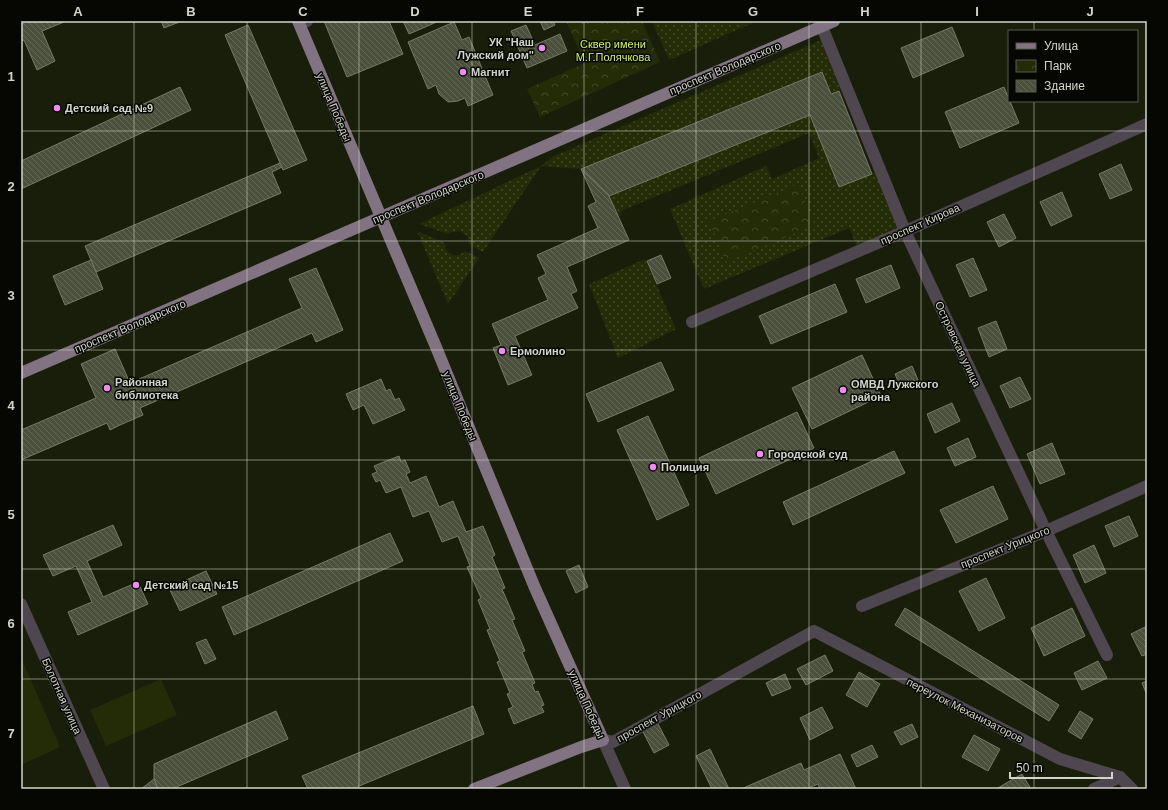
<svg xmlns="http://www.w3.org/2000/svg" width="1168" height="810" viewBox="0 0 1168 810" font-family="Arial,sans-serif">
<defs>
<pattern id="grass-dots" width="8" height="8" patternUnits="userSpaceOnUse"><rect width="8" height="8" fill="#232b07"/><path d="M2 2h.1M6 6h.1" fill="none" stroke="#42492a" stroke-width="1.8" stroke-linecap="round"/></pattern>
<pattern id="park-crowns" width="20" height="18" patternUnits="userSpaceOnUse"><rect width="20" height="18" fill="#232b07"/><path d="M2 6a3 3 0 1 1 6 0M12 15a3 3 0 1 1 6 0" fill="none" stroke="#42492a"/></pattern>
<pattern id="building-back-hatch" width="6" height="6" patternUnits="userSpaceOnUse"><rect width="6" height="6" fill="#4a503c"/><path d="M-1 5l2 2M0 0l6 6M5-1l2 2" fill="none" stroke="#636857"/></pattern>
</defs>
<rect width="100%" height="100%" fill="#191e0b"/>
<g fill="url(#grass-dots)">
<path d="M652,21H757L669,60Z"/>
<path d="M821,40L841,90L831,94L822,72L581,169L541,166L483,252L469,244L467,236L460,231L452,232L448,234L419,224L541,166L554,156Z"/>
<path d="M810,115L839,187L875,172L901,233L859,251L849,228L704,289L670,209L766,166L772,179L819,158L809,133L623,210L619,218L609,196Z"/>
<path d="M417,231L445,243C445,252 451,256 459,255L465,251L479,258L448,304Z"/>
<path d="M645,259L676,329L618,358L589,284Z"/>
</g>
<g fill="url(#park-crowns)">
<path d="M566,21H642L660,62L540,117L527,89L585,63Z"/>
<path d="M798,184L815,225L726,262L709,221Z"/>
</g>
<g fill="#232b07">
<path d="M21,657L60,747L21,765Z"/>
<path d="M161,679L177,715L106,746L90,710Z"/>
</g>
<g fill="url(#building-back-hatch)" stroke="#747a64">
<path d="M21,21H64V22L42,31L55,61L37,70L24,40L21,41Z"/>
<path d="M161,21H182L164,28Z"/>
<path d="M324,21H389L403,54L347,77Z"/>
<path d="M403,21H439L409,34Z"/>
<path d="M540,21H553L555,25L544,30Z"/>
<path d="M454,22L462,40L469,37L493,95L468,106L465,98L458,101L448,102L439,94L436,85L428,89L408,42Z"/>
<path d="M248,25L307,160L283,170L225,35Z"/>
<path d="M526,25L535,45L560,34L567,51L527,68L511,31Z"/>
<path d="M952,27L964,56L913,78L901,48Z"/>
<path d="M822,72L831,94L839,91L872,174L839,187L810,115L609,196L581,169Z"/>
<path d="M180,87L191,110L21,189V161Z"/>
<path d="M1004,87L1019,123L960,148L945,112Z"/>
<path d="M280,163L282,167L272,172L281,193L96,272L85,246Z"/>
<path d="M1121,164L1132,190L1110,199L1099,174Z"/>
<path d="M581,169L609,196L629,240L567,267L577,291L571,294L578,308L515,336L532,375L508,385L493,348L501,345L492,324L548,300L538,278L546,274L537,255L598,228L588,206L596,202Z"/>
<path d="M1062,192L1072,216L1051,226L1040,202Z"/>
<path d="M1004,214L1016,238L999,247L987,222Z"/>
<path d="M661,255L671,278L657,284L647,261Z"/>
<path d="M973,258L987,290L970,297L956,265Z"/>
<path d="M91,260L103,289L65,305L53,276Z"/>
<path d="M891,265L900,288L866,303L856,279Z"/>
<path d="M316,268L343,330L316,342L312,333L140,408L143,415L120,425L110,430L107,423L21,460V430L96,398L81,364L115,349L130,383L302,308L289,279Z"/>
<path d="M835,284L847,312L771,344L759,316Z"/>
<path d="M996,321L1007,349L989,357L978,328Z"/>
<path d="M862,355L881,396L812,429L792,388Z"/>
<path d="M661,362L674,390L598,422L586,394Z"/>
<path d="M912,366L918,380L901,388L895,374Z"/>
<path d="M1020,377L1031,399L1010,408L1000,386Z"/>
<path d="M381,379L386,391L390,389L395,400L399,398L405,410L373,424L364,405L353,410L346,394Z"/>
<path d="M952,403L960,421L935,433L927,414Z"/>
<path d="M797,412L814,448L716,494L699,458Z"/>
<path d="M648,416L689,505L657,520L617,430Z"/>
<path d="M968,438L976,457L955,466L947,448Z"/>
<path d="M1052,443L1065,474L1040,484L1027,454Z"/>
<path d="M894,451L905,473L793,525L783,502Z"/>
<path d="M399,456L401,462L405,460L410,472L406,474L410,483L426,476L439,507L453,501L466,532L483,526L495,555L492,557L505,588L502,589L515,619L512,620L525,651L522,652L535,683L532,684L535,692L538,691L544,705L541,706L544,712L514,724L508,709L513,707L507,694L510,693L497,662L500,661L487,630L490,629L478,600L481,598L467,567L470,566L458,536L442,542L429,511L413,517L401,487L386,493L380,480L376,482L372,474L377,472L374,466Z"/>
<path d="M993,486L1008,519L956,543L940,510Z"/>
<path d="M1129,516L1138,536L1114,547L1105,526Z"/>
<path d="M113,525L122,545L87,561L103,597L138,582L148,604L78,635L68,612L92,602L76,566L53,576L43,555Z"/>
<path d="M390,533L403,561L234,635L222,607Z"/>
<path d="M1094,545L1106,573L1085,583L1073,555Z"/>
<path d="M579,565L588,587L576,593L566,571Z"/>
<path d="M206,571L217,594L180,611L169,588Z"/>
<path d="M986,578L1005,618L979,631L959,591Z"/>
<path d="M905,608L1059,705L1049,721L895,625Z"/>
<path d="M1072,608L1085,636L1044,656L1031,628Z"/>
<path d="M1147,626V654L1142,656L1131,634Z"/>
<path d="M206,639L216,659L205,664L196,643Z"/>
<path d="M825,655L833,671L806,685L797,669Z"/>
<path d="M1098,661L1107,678L1082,690L1074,673Z"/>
<path d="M859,672L880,684L867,707L846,695Z"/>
<path d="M785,674L791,688L772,696L766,683Z"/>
<path d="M1147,681V695L1142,683Z"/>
<path d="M473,706L484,734L352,789H308L302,776Z"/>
<path d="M822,707L833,728L810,740L800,718Z"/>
<path d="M276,711L288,739L172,789H158L154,779V764Z"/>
<path d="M1080,711L1093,719L1081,739L1068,731Z"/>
<path d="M657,722L669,745L654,753L642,730Z"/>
<path d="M912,724L918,737L901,745L894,732Z"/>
<path d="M974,735L1000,749L988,771L962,757Z"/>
<path d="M872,745L878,757L857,767L851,755Z"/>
<path d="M710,749L729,789H712L696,756Z"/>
<path d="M840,754L856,789H820L818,784L806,789H741L801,763L804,770Z"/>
<path d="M1022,774L1031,789H996Z"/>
<path d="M154,779L158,789H141Z"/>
</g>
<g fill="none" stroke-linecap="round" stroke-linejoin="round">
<g stroke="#4f474f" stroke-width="12">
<path d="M300,24L307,21"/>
<path d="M822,27L905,231L1046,531L1107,655"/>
<path d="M692,322L901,233L1147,124"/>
<path d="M21,604L104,789"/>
<path d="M862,606L1046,531L1147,486"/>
<path d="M603,740L613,742L814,631L1060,759L1120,777L1132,789"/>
<path d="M603,740L625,789"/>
<path d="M1094,789L1120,777"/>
</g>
<g stroke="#827382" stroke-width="12">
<path d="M298,21L436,347L467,423L535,588L603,740L581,747L474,789"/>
<path d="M21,373L834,21"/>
</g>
</g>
<path fill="none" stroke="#d2d6ca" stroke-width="1" stroke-opacity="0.55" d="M134,21V789M247,21V789M359,21V789M472,21V789M584,21V789M696,21V789M809,21V789M921,21V789M1034,21V31M1034,101V789M21,131H1147M21,241H1147M21,350H1147M21,460H1147M21,569H1147M21,679H1147"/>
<g fill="#f08bf6" stroke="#060702" stroke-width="1.5">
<circle cx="542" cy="48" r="4"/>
<circle cx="463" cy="72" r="4"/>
<circle cx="57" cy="108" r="4"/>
<circle cx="502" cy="351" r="4"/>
<circle cx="107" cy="388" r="4"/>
<circle cx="843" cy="390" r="4"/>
<circle cx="760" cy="454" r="4"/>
<circle cx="653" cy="467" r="4"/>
<circle cx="136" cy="585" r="4"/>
</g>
<g text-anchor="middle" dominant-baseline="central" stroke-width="3" stroke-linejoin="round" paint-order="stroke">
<g font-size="11" font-weight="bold" fill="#d2d6ca" stroke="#060702" text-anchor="start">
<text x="534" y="42" text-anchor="end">УК "Наш<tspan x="534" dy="13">Лужский дом"</tspan></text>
<text x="471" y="72">Магнит</text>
<text x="65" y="108">Детский сад №9</text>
<text x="510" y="351">Ермолино</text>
<text x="115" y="382">Районная<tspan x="115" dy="13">библиотека</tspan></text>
<text x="851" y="384">ОМВД Лужского<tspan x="851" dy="13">района</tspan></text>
<text x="768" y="454">Городской суд</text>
<text x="661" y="467">Полиция</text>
<text x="144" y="585">Детский сад №15</text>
</g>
<g font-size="11" fill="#d3f374" stroke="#060702">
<text x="613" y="44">Сквер имени<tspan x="613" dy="13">М.Г.Полячкова</tspan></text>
</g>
<g font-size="11" fill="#d2d6ca" stroke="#060702">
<text transform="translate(725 68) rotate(-23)">проспект Володарского</text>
<text transform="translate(334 107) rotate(67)">улица Победы</text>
<text transform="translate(428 197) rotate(-23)">проспект Володарского</text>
<text transform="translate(920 224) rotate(-24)">проспект Кирова</text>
<text transform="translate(130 326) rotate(-23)">проспект Володарского</text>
<text transform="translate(958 344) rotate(65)">Островская улица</text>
<text transform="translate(460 406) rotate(68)">улица Победы</text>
<text transform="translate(1005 547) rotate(-22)">проспект Урицкого</text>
<text transform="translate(62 696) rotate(66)">Болотная улица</text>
<text transform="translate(587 704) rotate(66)">улица Победы</text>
<text transform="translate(965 710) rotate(27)">переулок Механизаторов</text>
<text transform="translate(659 716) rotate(-29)">проспект Урицкого</text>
</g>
</g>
<rect width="1168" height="810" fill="none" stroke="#060702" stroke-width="44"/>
<rect x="1008" y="30" width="130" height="72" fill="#060702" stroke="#585a52"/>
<rect x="1016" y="43" width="20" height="6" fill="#827382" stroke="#585a52"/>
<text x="1044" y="50" font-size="12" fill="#d2d6ca">Улица</text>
<rect x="1016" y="60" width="20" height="12" fill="url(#park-crowns)" stroke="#585a52"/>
<text x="1044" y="70" font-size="12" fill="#d2d6ca">Парк</text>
<rect x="1016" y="80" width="20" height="12" fill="url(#building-back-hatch)" stroke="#585a52"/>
<text x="1044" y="90" font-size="12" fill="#d2d6ca">Здание</text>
<path d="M1010 772v6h102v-6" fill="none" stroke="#d2d6ca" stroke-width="2"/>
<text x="1016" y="772" font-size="12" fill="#d2d6ca" stroke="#060702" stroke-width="3" paint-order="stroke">50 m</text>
<rect x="22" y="22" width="1124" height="766" fill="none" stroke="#d2d6ca" stroke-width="1.5"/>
<g font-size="13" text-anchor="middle" font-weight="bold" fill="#d2d6ca">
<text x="78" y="16">A</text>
<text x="191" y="16">B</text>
<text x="303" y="16">C</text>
<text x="415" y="16">D</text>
<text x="528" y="16">E</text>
<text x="640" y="16">F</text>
<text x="753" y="16">G</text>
<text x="865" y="16">H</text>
<text x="977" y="16">I</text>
<text x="1090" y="16">J</text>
<text x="11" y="81">1</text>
<text x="11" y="191">2</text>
<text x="11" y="300">3</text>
<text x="11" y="410">4</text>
<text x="11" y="519">5</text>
<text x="11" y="628">6</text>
<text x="11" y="738">7</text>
</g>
</svg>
